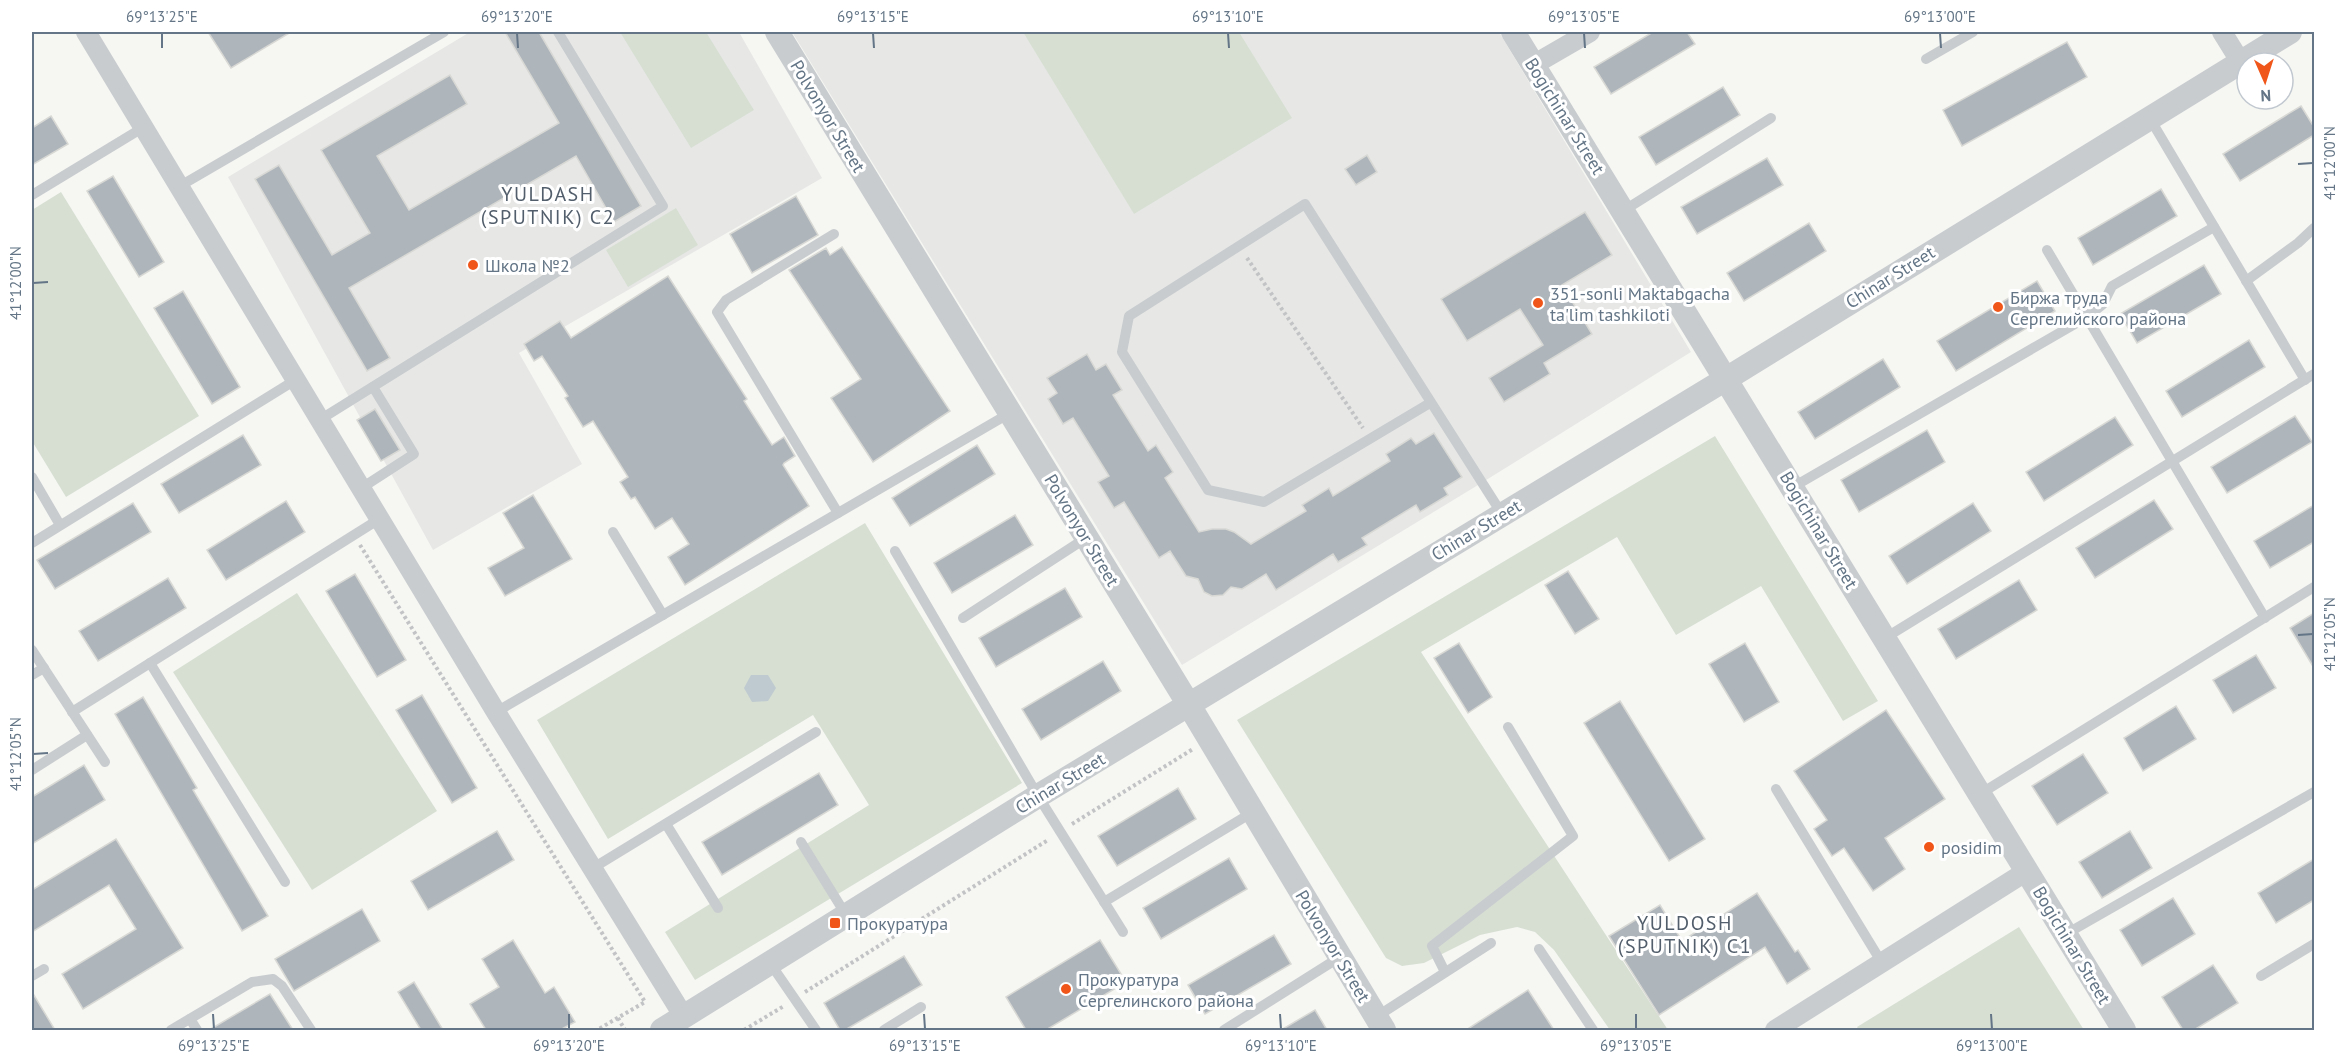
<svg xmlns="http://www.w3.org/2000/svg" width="2346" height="1062" viewBox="0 0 2346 1062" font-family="'PT Sans',sans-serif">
<rect width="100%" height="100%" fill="#f6f7f3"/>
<g fill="#e7e8e6">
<path d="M470,32H739L822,178L519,353L582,464L433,550L228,177Z"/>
<path d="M792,32H1499L1691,352L1483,482L1182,665Z"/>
</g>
<g fill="#d7dfd3">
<path d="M620,32H706L754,110L691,148Z"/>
<path d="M1023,32H1239L1292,118L1134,214Z"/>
<path d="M61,192L199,416L66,497L32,441V210Z"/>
<path d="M676,208L698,245L628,287L606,250Z"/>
<path d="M1715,436L1878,701L1843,721L1761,586L1676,635L1617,537L1421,652L1668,1030H1610L1554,950L1535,932L1517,927L1480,935L1424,963L1402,966L1386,958L1237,720Z"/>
<path d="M865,523L1022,783L695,980L665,932L869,805L813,715L608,839L537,720Z"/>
<path d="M297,593L437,811L312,890L173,672Z"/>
<path d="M2019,927L2084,1030H1859L1857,1027Z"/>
</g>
<path fill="#becacf" d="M751,675H768L776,688L768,701L752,702L744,688Z"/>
<g fill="#aeb5bb" stroke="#d8d8d5" stroke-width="1.5">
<path d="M208,32H291L231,68Z"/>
<path d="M505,32H539L641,206L614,222L576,156L349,288L390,358L367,371L255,179L279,165L332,255L370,233L321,150L450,75L467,104L377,156L409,210L559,123Z"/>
<path d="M1653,32H1687L1695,44L1611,94L1594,67Z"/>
<path d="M2067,42L2087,77L1962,146L1943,110Z"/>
<path d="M1723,87L1740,115L1656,165L1639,137Z"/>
<path d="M2301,106L2314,127V135L2240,181L2223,154Z"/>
<path d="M51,116L68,144L32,165V128Z"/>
<path d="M1367,155L1377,172L1356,185L1345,169Z"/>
<path d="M1767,158L1783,185L1697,234L1681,207Z"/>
<path d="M113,176L164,262L139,277L87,191Z"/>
<path d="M2161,189L2177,216L2093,265L2078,238Z"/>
<path d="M796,196L818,235L752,273L730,234Z"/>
<path d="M1585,212L1612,255L1562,285L1592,334L1544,363L1550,374L1504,402L1489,378L1543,345L1520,309L1467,341L1441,299Z"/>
<path d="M1809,223L1826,251L1744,301L1727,273Z"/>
<path d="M842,247L950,411L873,462L831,398L861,379L789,270L826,248L830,255Z"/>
<path d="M2204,265L2221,294L2137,343L2120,314Z"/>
<path d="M668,276L747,399L744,401L772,445L784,437L795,456L784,463L783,465L809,506L685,585L668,557L689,544L672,518L655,529L635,497L631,499L620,482L628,477L593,421L583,427L565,398L568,396L542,356L534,361L524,344L560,321L571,338Z"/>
<path d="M2037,281L2055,311L1956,371L1937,341Z"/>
<path d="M183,291L240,387L212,404L154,308Z"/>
<path d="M2249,340L2265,367L2182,417L2166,391Z"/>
<path d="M1087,354L1096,370L1106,364L1122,390L1113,395L1148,451L1156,445L1173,472L1165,478L1199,532L1212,529H1226L1234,532L1251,544L1306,511L1302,505L1329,488L1333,496L1390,461L1386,454L1411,438L1416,444L1434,433L1462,477L1444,488L1448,495L1420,512L1416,505L1362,538L1367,545L1338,562L1333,554L1276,590L1266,574L1242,589L1231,587L1223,595L1212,596L1204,592L1198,579L1186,576L1170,551L1159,558L1124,502L1114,508L1098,482L1109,476L1073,418L1063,424L1048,399L1057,393L1047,378Z"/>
<path d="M1883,359L1900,387L1815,439L1798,412Z"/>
<path d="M375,409L400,450L381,461L357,420Z"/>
<path d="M2295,416L2312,442L2227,493L2211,467Z"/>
<path d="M2115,417L2133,445L2044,501L2026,472Z"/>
<path d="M1927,430L1945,462L1859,512L1841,480Z"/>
<path d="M243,435L261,465L179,513L161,484Z"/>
<path d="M977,445L995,474L910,526L892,498Z"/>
<path d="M533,495L572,559L505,596L488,568L524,548L503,513Z"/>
<path d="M2154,500L2173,529L2095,578L2076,548Z"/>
<path d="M286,501L305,532L226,580L207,550Z"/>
<path d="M133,503L151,532L55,589L37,560Z"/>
<path d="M1973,503L1991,531L1907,584L1889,556Z"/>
<path d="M2314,505V542L2270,568L2254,541Z"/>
<path d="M1015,515L1033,545L952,593L934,563Z"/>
<path d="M1568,571L1599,619L1575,634L1545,585Z"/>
<path d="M355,574L406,660L377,677L326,591Z"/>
<path d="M168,578L186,608L98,661L79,631Z"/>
<path d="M2019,580L2037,610L1956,659L1938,629Z"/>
<path d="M1065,588L1082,617L996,667L979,638Z"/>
<path d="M2314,613V668L2290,628Z"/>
<path d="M1459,643L1492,697L1468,713L1434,658Z"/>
<path d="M1745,643L1779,702L1744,722L1709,664Z"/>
<path d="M2256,655L2276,688L2233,713L2213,680Z"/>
<path d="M1103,661L1121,691L1041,740L1022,709Z"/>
<path d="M422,695L477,788L452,803L396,710Z"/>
<path d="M143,697L197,788L193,790L268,916L242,931L115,714Z"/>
<path d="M1620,701L1705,839L1669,861L1584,723Z"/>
<path d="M2176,706L2196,739L2143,771L2124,738Z"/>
<path d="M1886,710L1945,799L1885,838L1905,869L1873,891L1844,848L1832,856L1814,829L1827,820L1794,771Z"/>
<path d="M2083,754L2108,793L2057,825L2032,786Z"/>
<path d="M84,765L105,800L32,844V797Z"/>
<path d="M819,773L838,805L722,875L702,842Z"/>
<path d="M1178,788L1196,819L1117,866L1098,836Z"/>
<path d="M497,831L514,860L428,910L411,881Z"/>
<path d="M2130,831L2152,868L2102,898L2079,862Z"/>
<path d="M116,839L183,948L83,1009L62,974L136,929L109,885L32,932V890Z"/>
<path d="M1229,858L1247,889L1161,939L1143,908Z"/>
<path d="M2314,859V900L2276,923L2258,893Z"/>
<path d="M1757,893L1795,952L1798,950L1810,969L1787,984L1765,947L1659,1015L1609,936L1660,905L1682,941Z"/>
<path d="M2173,898L2195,934L2142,966L2120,930Z"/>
<path d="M362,909L380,941L294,991L275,959Z"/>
<path d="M1274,935L1291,964L1205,1014L1188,985Z"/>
<path d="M513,940L545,993L554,987L575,1022L560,1030H486L470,1004L499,987L482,959Z"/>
<path d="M1100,940L1126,982L1046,1030H1026L1006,997Z"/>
<path d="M904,956L922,985L845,1030H840L824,1003Z"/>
<path d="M2213,965L2238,1003L2194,1030H2183L2162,997Z"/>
<path d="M414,982L443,1030H421L398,992Z"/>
<path d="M1528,990L1554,1030H1466Z"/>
<path d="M32,992L55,1030H32Z"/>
<path d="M270,994L293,1030H209Z"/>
<path d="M1315,1010L1327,1030H1281Z"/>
</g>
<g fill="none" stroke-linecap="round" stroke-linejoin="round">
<g stroke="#c2c3c5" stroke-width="4" stroke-dasharray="3 3" stroke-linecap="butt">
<path d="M1247,258L1363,428"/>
<path d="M360,545L645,1002L597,1030"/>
<path d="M1072,824L1193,749"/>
<path d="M805,992L1048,840"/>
<path d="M618,1018L625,1030"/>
<path d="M744,1030L784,1006"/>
</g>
<g stroke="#c9cccf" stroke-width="10">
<path d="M1926,59L1973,32"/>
<path d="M2149,117L2305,380"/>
<path d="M180,186L444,32"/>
<path d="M32,195L144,127"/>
<path d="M1623,211L1771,118"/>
<path d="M834,234L726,300L717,312L838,513"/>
<path d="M2047,250L2265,618"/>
<path d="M2246,281L2298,243L2314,228"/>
<path d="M1430,403L1264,502L1208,490L1122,352L1129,316L1305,204L1502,514"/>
<path d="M321,419L663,206L558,32"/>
<path d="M32,477L60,525"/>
<path d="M363,487L414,454L373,387"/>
<path d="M1793,487L2087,317L2103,304L2112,286L2214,227"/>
<path d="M613,532L663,615"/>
<path d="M32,543L297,379"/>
<path d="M895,551L1038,796L1123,932"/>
<path d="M963,618L1086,538"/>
<path d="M1885,638L2314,374"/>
<path d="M32,650L105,762"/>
<path d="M150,663L285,882"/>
<path d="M32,675L44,668"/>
<path d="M72,712L381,518"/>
<path d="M496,712L1010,413"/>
<path d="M32,770L87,735"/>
<path d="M1776,789L1882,963"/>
<path d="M1980,794L2314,587"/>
<path d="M666,824L718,908"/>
<path d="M801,842L846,915"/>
<path d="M593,868L816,732"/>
<path d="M1104,902L1253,812"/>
<path d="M2066,934L2314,792"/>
<path d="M1539,949L1593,1030"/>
<path d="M770,963L816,1030"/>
<path d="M1445,972L1432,946L1573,836L1508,727"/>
<path d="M32,976L44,969"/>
<path d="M2261,976L2314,944"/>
<path d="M1376,1017L1491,943"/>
<path d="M190,1019L197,1030"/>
<path d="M171,1030L252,982L273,979L282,986L311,1030"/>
<path d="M884,1030L921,1007"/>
<path d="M1224,1030L1340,957"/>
</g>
<g stroke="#c9cccf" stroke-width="20">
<path d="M86,32L496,712L684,1017"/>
<path d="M2222,32L2240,61"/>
<path d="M1533,65L1590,32"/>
<path d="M1775,1030L2027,871"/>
</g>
<g stroke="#c9cccf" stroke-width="24">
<path d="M777,32L1189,705L1384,1030"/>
<path d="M1513,32L2124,1030"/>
<path d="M662,1030L1038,796L1726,379L2290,32"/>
</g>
</g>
<path fill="none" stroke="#637586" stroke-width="2" d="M162,33V48M517,33L518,48M873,33L874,48M1228,33L1229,48M1584,33L1585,48M1940,33L1941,48M2298,164L2313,163M33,283L48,282M2298,635L2313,634M33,754L48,753M213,1014L214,1029M569,1014V1029M924,1014L925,1029M1280,1014L1281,1029M1636,1014V1029M1991,1014L1992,1029"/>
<g fill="#f05619" stroke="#fff" stroke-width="2">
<circle cx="473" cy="265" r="6"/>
<circle cx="1538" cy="303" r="6"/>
<circle cx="1998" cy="307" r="6"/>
<circle cx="1929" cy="847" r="6"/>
<rect x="829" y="917" width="12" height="12" rx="3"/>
<circle cx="1066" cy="989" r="6"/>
</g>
<g text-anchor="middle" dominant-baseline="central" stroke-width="6" stroke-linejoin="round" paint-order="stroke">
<g font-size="18" fill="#637586" stroke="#fff">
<text transform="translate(828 116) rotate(59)">Polvonyor Street</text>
<text transform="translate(1565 116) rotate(58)">Bogichinar Street</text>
<text transform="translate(1890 277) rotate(-32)">Chinar Street</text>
<text transform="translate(1082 530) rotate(59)">Polvonyor Street</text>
<text transform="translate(1476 530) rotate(-31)">Chinar Street</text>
<text transform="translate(1819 530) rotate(59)">Bogichinar Street</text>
<text transform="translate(1060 783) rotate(-31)">Chinar Street</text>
<text transform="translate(2072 945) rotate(59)">Bogichinar Street</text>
<text transform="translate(1333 946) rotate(59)">Polvonyor Street</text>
</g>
<g font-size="18" fill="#637586" stroke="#fff" text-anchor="start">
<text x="485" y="265">Школа №2</text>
<text x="1550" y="293">351-sonli Maktabgacha<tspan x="1550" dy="21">ta'lim tashkiloti</tspan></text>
<text x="2010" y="297">Биржа труда<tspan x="2010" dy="21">Сергелийского района</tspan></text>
<text x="1941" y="847">posidim</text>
<text x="847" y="923">Прокуратура</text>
<text x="1078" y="979">Прокуратура<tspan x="1078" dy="21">Сергелинского района</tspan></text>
</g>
<g font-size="20" letter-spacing="1.5" fill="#525e6b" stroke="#fff">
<text x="548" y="194">YULDASH<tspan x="548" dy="23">(SPUTNIK) C2</tspan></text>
<text x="1685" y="923">YULDOSH<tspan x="1685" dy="23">(SPUTNIK) C1</tspan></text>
</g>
</g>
<rect width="2346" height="1062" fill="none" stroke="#ffffff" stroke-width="66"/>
<g transform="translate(2265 81) rotate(177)"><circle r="28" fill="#ffffff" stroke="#c1c8cf" stroke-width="1.5"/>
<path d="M0-4.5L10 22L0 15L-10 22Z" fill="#f05619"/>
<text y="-9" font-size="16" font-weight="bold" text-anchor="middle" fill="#637586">N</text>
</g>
<rect x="33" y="33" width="2280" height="996" fill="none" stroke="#637586" stroke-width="2"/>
<g font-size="15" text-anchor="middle" fill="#637586">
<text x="162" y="22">69°13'25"E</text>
<text x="517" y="22">69°13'20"E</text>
<text x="873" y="22">69°13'15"E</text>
<text x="1228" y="22">69°13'10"E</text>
<text x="1584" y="22">69°13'05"E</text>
<text x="1940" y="22">69°13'00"E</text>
<text transform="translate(2330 163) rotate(-90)" y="5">41°12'00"N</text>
<text transform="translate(16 283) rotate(-90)" y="5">41°12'00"N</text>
<text transform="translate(2330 634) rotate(-90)" y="5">41°12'05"N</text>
<text transform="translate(16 754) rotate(-90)" y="5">41°12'05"N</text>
<text x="214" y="1051">69°13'25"E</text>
<text x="569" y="1051">69°13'20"E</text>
<text x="925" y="1051">69°13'15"E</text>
<text x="1281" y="1051">69°13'10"E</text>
<text x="1636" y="1051">69°13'05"E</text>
<text x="1992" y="1051">69°13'00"E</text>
</g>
</svg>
